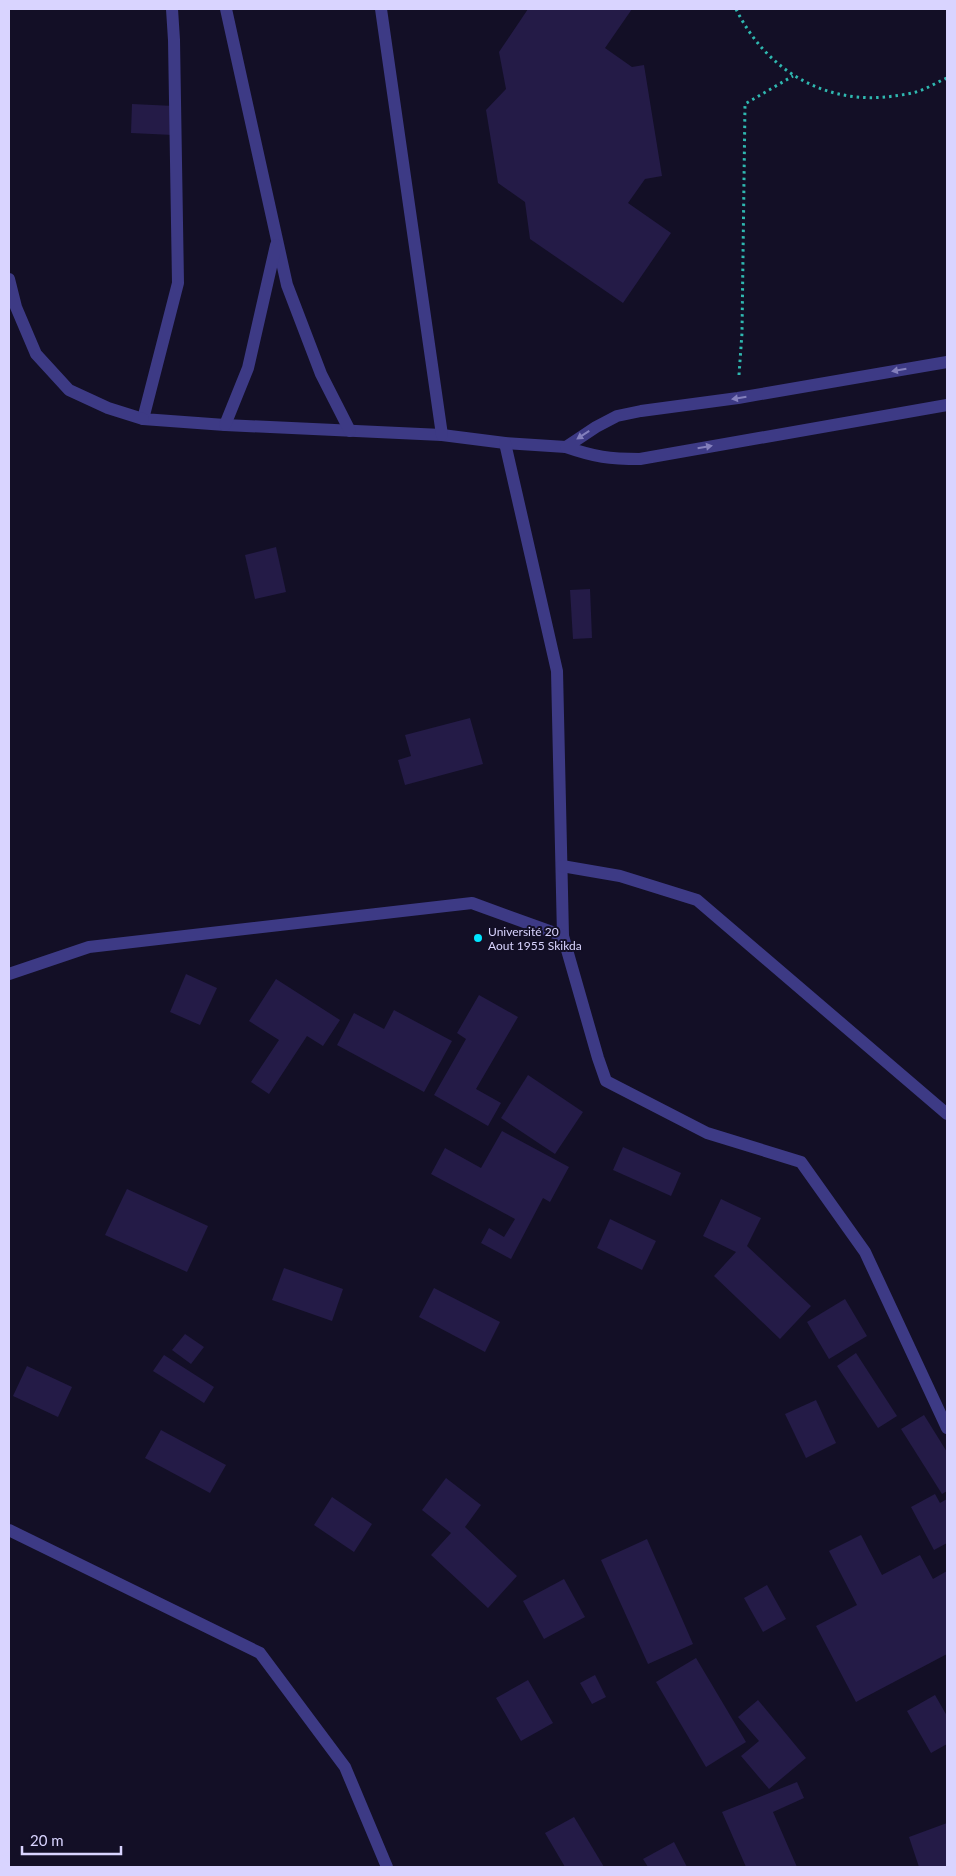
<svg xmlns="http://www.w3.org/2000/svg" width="956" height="1876" viewBox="0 0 956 1876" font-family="Lato,sans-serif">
<rect width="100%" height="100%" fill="#130f26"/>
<g fill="#241b47">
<path d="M528,9H632L605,48L632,67L644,65L662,176L645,179L628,203L671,233L623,303L530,239L525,202L498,183L486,110L506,89L499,52Z"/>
<path d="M132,104L174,106L173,135L131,133Z"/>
<path d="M276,547L286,592L255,599L245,555Z"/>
<path d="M590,589L592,638L573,639L570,590Z"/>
<path d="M470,718L483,764L405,785L398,760L411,756L405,735Z"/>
<path d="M186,974L217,988L200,1025L170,1012Z"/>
<path d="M276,979L340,1020L323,1046L307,1036L269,1094L251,1082L279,1040L249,1021Z"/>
<path d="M479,995L518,1017L476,1089L501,1103L488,1126L434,1095L466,1039L457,1033Z"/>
<path d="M394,1010L452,1041L424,1092L337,1045L354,1013L384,1029Z"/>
<path d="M528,1075L583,1112L555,1154L501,1118Z"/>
<path d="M502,1131L569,1167L550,1202L543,1198L511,1259L481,1243L489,1228L504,1237L515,1219L431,1174L445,1148L481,1168Z"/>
<path d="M623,1147L681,1173L671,1196L613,1170Z"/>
<path d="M127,1189L208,1226L187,1272L105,1235Z"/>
<path d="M721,1199L761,1218L747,1246L811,1306L780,1339L714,1276L736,1252L703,1236Z"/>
<path d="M610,1219L656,1241L642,1270L597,1248Z"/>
<path d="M284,1268L343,1289L332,1321L272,1300Z"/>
<path d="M434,1288L500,1322L485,1352L419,1317Z"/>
<path d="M845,1299L867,1336L829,1359L807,1322Z"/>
<path d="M185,1334L204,1347L191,1364L172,1350Z"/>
<path d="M856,1353L897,1416L878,1428L837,1366Z"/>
<path d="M164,1355L214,1387L204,1403L153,1371Z"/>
<path d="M27,1366L72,1387L58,1417L13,1396Z"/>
<path d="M816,1400L836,1443L806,1458L785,1414Z"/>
<path d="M924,1415L947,1452V1491L942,1494L901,1429Z"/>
<path d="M161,1430L226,1465L210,1493L145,1458Z"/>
<path d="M446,1478L481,1505L465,1527L517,1576L488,1608L431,1555L451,1533L422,1510Z"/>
<path d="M935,1494L940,1503L947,1499V1543L934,1550L911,1507Z"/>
<path d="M332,1497L372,1524L354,1552L314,1525Z"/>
<path d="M861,1535L882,1575L920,1555L933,1579L947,1571V1654L856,1702L816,1626L857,1605L829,1551Z"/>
<path d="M647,1539L693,1644L648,1664L601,1560Z"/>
<path d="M564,1579L585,1617L544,1639L523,1601Z"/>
<path d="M767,1585L786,1619L763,1632L744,1598Z"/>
<path d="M696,1658L746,1742L706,1767L656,1682Z"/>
<path d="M595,1675L606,1697L592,1704L580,1683Z"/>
<path d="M528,1680L553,1723L521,1741L496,1698Z"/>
<path d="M935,1695L947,1716V1744L931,1753L907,1711Z"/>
<path d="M758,1700L806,1758L769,1789L741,1756L759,1741L738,1717Z"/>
<path d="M797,1782L804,1798L773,1812L797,1867H746L722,1812Z"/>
<path d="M574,1817L604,1867H565L545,1833Z"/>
<path d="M947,1823V1867H919L909,1837Z"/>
<path d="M674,1842L687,1867H648L643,1859Z"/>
</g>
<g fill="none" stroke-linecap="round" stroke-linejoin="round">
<g stroke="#2fb8b0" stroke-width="3" stroke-dasharray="2.5 4" stroke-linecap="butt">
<path d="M736,9C766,70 825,106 894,96C901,95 909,94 916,92C927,89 937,82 947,78"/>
<path d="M739,375L742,333L745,104L793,76"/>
</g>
<g stroke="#3d3a85" stroke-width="12">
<path d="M172,9L174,40L178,283L143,419L225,425L442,435L505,443L566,447"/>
<path d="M226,9L287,285L321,374L350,431"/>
<path d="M381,9L442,435"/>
<path d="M9,279L16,307L36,354L69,390L108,408L143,419"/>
<path d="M947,362L738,398L641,411L617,416L596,427L566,447C595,457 609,459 640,459L947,405"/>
<path d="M225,425L248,368L276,245"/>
<path d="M505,443L557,671L563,936L598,1058L606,1081L707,1133L801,1162L865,1252L947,1428"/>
<path d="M562,866L620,876L697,900L947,1114"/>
<path d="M9,974L89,947L472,903L563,936"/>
<path d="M9,1530L260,1653L345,1767L387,1867"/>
</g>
</g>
<defs><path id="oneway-solid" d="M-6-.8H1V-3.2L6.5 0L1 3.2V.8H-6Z" transform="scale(1.25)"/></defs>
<g fill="#837fbc">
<use href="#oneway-solid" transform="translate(899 370) rotate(170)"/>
<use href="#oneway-solid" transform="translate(739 398) rotate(171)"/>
<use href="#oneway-solid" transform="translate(583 435) rotate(147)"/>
<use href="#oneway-solid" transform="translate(705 447) rotate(-10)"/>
</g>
<circle fill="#00e5ff" stroke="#130f26" stroke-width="2" cx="478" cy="938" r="5"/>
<g text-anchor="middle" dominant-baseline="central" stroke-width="4" stroke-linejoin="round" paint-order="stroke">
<g font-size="12" fill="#d9d4ff" stroke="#130f26" text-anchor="start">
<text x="488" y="931">Université 20<tspan x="488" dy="14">Aout 1955 Skikda</tspan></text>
</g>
</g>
<rect width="956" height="1876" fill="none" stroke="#d9d4ff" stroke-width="20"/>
<path d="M22 1846v8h99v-8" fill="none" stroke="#d9d4ff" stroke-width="2.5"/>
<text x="30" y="1846" font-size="15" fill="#d9d4ff" stroke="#130f26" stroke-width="4" paint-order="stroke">20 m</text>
</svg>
